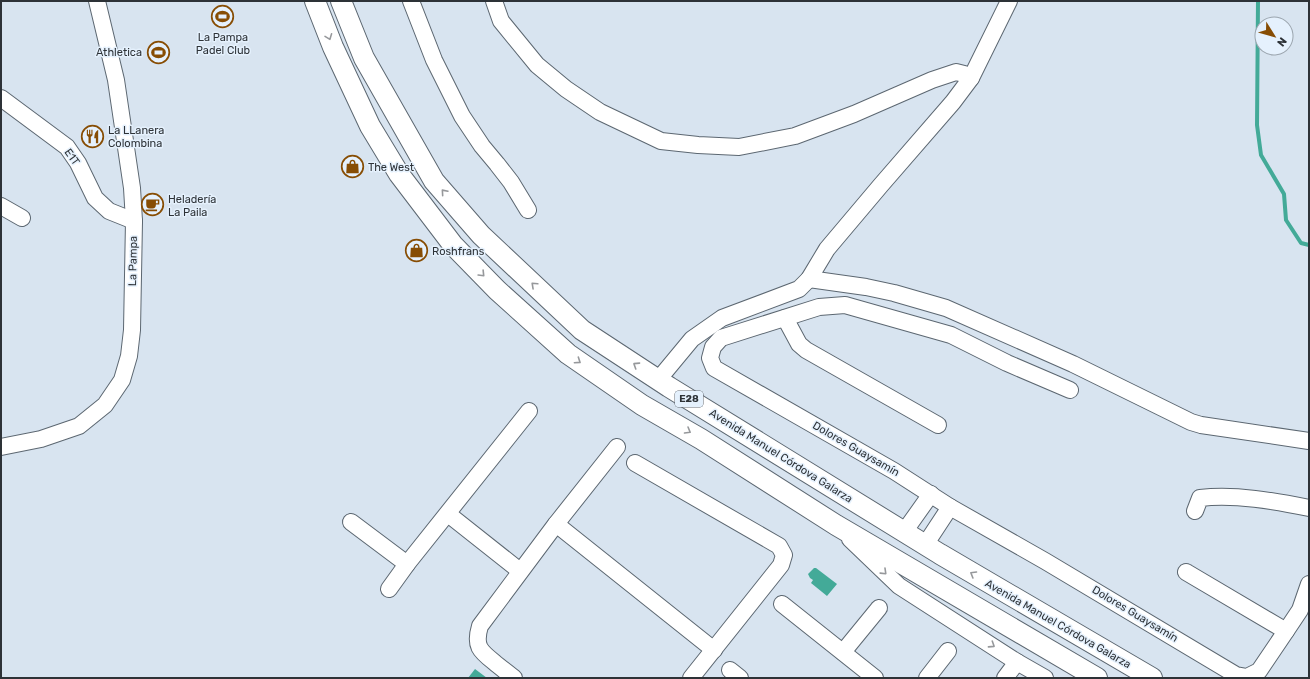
<svg xmlns="http://www.w3.org/2000/svg" width="1310" height="679" viewBox="0 0 1310 679" font-family="Rubik,sans-serif">
<rect width="100%" height="100%" fill="#d8e4f0"/>
<g fill="#43aa98">
<path d="M814,568H816L837,584L827,596L811,583L813,580L810,578L808,574Z"/>
<path d="M475,669L487,678H468Z"/>
</g>
<g fill="none" stroke-linecap="round" stroke-linejoin="round">
<path stroke="#43aa98" stroke-width="4" d="M1258,1L1257,125L1261,155L1284,194L1286,220L1301,243L1309,245"/>
<defs>
<g id="minor">
<path d="M411,1L434,60L462,116L482,146L497,164L511,182L528,210"/>
<path d="M494,1L501,21L537,65L566,89L600,112L661,141L698,145L739,147L795,136L854,114L932,80L956,72L964,74L971,78"/>
<path d="M1,98L67,147L78,163L95,198L109,211L134,221"/>
<path d="M1,206L22,218"/>
<path d="M809,279L866,287L894,293L946,308L1073,364L1191,422L1201,425L1309,441"/>
<path d="M785,318L799,344L806,350L938,425"/>
<path d="M658,380L692,339L722,318L799,289L809,279L827,249L881,185L953,102L971,78L1009,1"/>
<path d="M1070,390L1007,363L951,335L845,305L819,307L721,338L713,347L710,358L714,368L894,471L950,507L1045,561L1236,675L1247,677L1259,671L1286,631L1300,610L1309,584"/>
<path d="M1,447L41,439L79,426L105,405L122,380L129,356L132,330L134,221L132,188L116,80L97,1"/>
<path d="M635,463L779,546L784,555L781,565L691,678"/>
<path d="M1195,511L1200,498C1236,494 1274,501 1309,508"/>
<path d="M448,514L520,571"/>
<path d="M351,522L407,564"/>
<path d="M556,524L714,650"/>
<path d="M904,532L931,494"/>
<path d="M850,539L899,586L1017,662L1045,678"/>
<path d="M925,545L950,507"/>
<path d="M1186,572L1286,631"/>
<path d="M389,589L407,564L529,411"/>
<path d="M782,604L875,678"/>
<path d="M843,652L879,608"/>
<path d="M730,670L740,678"/>
<path d="M514,678C508,673 501,668 494,662C480,651 474,646 480,626L556,524L617,447"/>
<path d="M927,678L948,651"/>
<path d="M1005,678L1017,662"/>
</g>
<g id="major">
<path d="M315,1L333,47L370,126L399,174L453,245L497,290L568,354L642,405L701,439L836,525L1097,678"/>
<path d="M341,1L364,58L434,181L481,235L582,330L669,387L940,554L1152,678"/>
</g>
</defs>
<use href="#minor" stroke="#5c6771" stroke-width="18"/>
<use href="#major" stroke="#5c6771" stroke-width="22"/>
<use href="#minor" stroke="#fff" stroke-width="16"/>
<use href="#major" stroke="#fff" stroke-width="20"/>
</g>
<defs><path id="oneway-chevron" d="M-2-3.5L2.5 0L-2 3.5" fill="none" stroke-width="1.6" stroke-linecap="round" stroke-linejoin="round"/></defs>
<g stroke="#96989b">
<use href="#oneway-chevron" transform="translate(329 37) rotate(69)"/>
<use href="#oneway-chevron" transform="translate(444 192) rotate(-131)"/>
<use href="#oneway-chevron" transform="translate(482 274) rotate(46)"/>
<use href="#oneway-chevron" transform="translate(534 285) rotate(-137)"/>
<use href="#oneway-chevron" transform="translate(578 361) rotate(34)"/>
<use href="#oneway-chevron" transform="translate(636 365) rotate(-147)"/>
<use href="#oneway-chevron" transform="translate(688 431) rotate(30)"/>
<use href="#oneway-chevron" transform="translate(884 572) rotate(44)"/>
<use href="#oneway-chevron" transform="translate(973 574) rotate(-149)"/>
<use href="#oneway-chevron" transform="translate(992 645) rotate(33)"/>
</g>
<defs>
<symbol id="stadium-ring" viewBox="-11 -11 22 22"><circle r="9.5" fill="#e5f1fd" stroke="#874d04" stroke-width="1.5"/><path d="M0-5a6.5 5 0 1 0 0 10a6.5 5 0 1 0 0-10ZM-3.5-1.8h7v3.6h-7Z" fill="#874d04"/></symbol>
<symbol id="restaurant-ring" viewBox="-11 -11 22 22"><circle r="9.5" fill="#e5f1fd" stroke="#874d04" stroke-width="1.5"/><path d="M-5-6h1v4h1v-4h1v4h1v-4h1v5L-1.5 .5V6h-2V.5L-5-1ZM5-6V6H3V1.5H1.5Q1.5-4 5-6Z" fill="#874d04"/></symbol>
<symbol id="shop-ring" viewBox="-11 -11 22 22"><circle r="9.5" fill="#e5f1fd" stroke="#874d04" stroke-width="1.5"/><path d="M-5-2.5h2.3a2.7 3.5 0 0 1 5.4 0H5L5.5 6h-11ZM-1.5-2.5h3a1.5 2.3 0 0 0-3 0Z" fill="#874d04"/></symbol>
<symbol id="cafe-ring" viewBox="-11 -11 22 22"><circle r="9.5" fill="#e5f1fd" stroke="#874d04" stroke-width="1.5"/><path d="M-5.5-4.5H6V0H3Q3 3.5 0 3.5H-2.5Q-5.5 3.5-5.5 0ZM3-3.2v2h1.7v-2ZM-6 4.5H4V6H-6Z" fill="#874d04"/></symbol>
</defs>
<g fill-rule="evenodd">
<use href="#stadium-ring" x="210" y="4" width="25" height="25"/>
<use href="#stadium-ring" x="146" y="40" width="25" height="25"/>
<use href="#restaurant-ring" x="80" y="124" width="25" height="25"/>
<use href="#shop-ring" x="340" y="154" width="25" height="25"/>
<use href="#cafe-ring" x="140" y="192" width="25" height="25"/>
<use href="#shop-ring" x="404" y="238" width="25" height="25"/>
</g>
<g text-anchor="middle" dominant-baseline="central" stroke-width="3" stroke-linejoin="round" paint-order="stroke">
<rect fill="#e5f1fd" stroke="#646b72" stroke-width="1" x="675" y="391" width="28" height="16" rx="3"/>
<g font-size="10" font-weight="bold" fill="#2d3237">
<text x="689" y="399">E28</text>
</g>
<g font-size="11" fill="#2d3237" stroke="#e5f1fd" text-anchor="start">
<text x="223" y="37" text-anchor="middle">La Pampa<tspan x="223" dy="13">Padel Club</tspan></text>
<text x="142" y="52" text-anchor="end">Athletica</text>
<text x="108" y="130">La LLanera<tspan x="108" dy="13">Colombina</tspan></text>
<text x="368" y="167">The West</text>
<text x="168" y="199">Heladería<tspan x="168" dy="13">La Paila</tspan></text>
<text x="432" y="251">Roshfrans</text>
</g>
<g font-size="11" fill="#2d3237" stroke="#e5f1fd">
<text transform="translate(72 157) rotate(54)">E1T</text>
<text transform="translate(133 261) rotate(-89)">La Pampa</text>
<text transform="translate(856 449) rotate(30)">Dolores Guaysamín</text>
<text transform="translate(781 456) rotate(32)">Avenida Manuel Córdova Galarza</text>
<text transform="translate(1135 614) rotate(31)">Dolores Guaysamín</text>
<text transform="translate(1058 624) rotate(30)">Avenida Manuel Córdova Galarza</text>
</g>
</g>
<rect width="1310" height="679" fill="none" stroke="#2d3237" stroke-width="4"/>
<g transform="translate(1274 36) rotate(127)"><circle r="19" fill="#e5f1fd" stroke="#9ba5ae"/>
<path d="M0-3L7 15L0 10L-7 15Z" fill="#874d04"/>
<text y="-6" font-size="11" font-weight="bold" text-anchor="middle" fill="#2d3237">N</text>
</g>
</svg>
